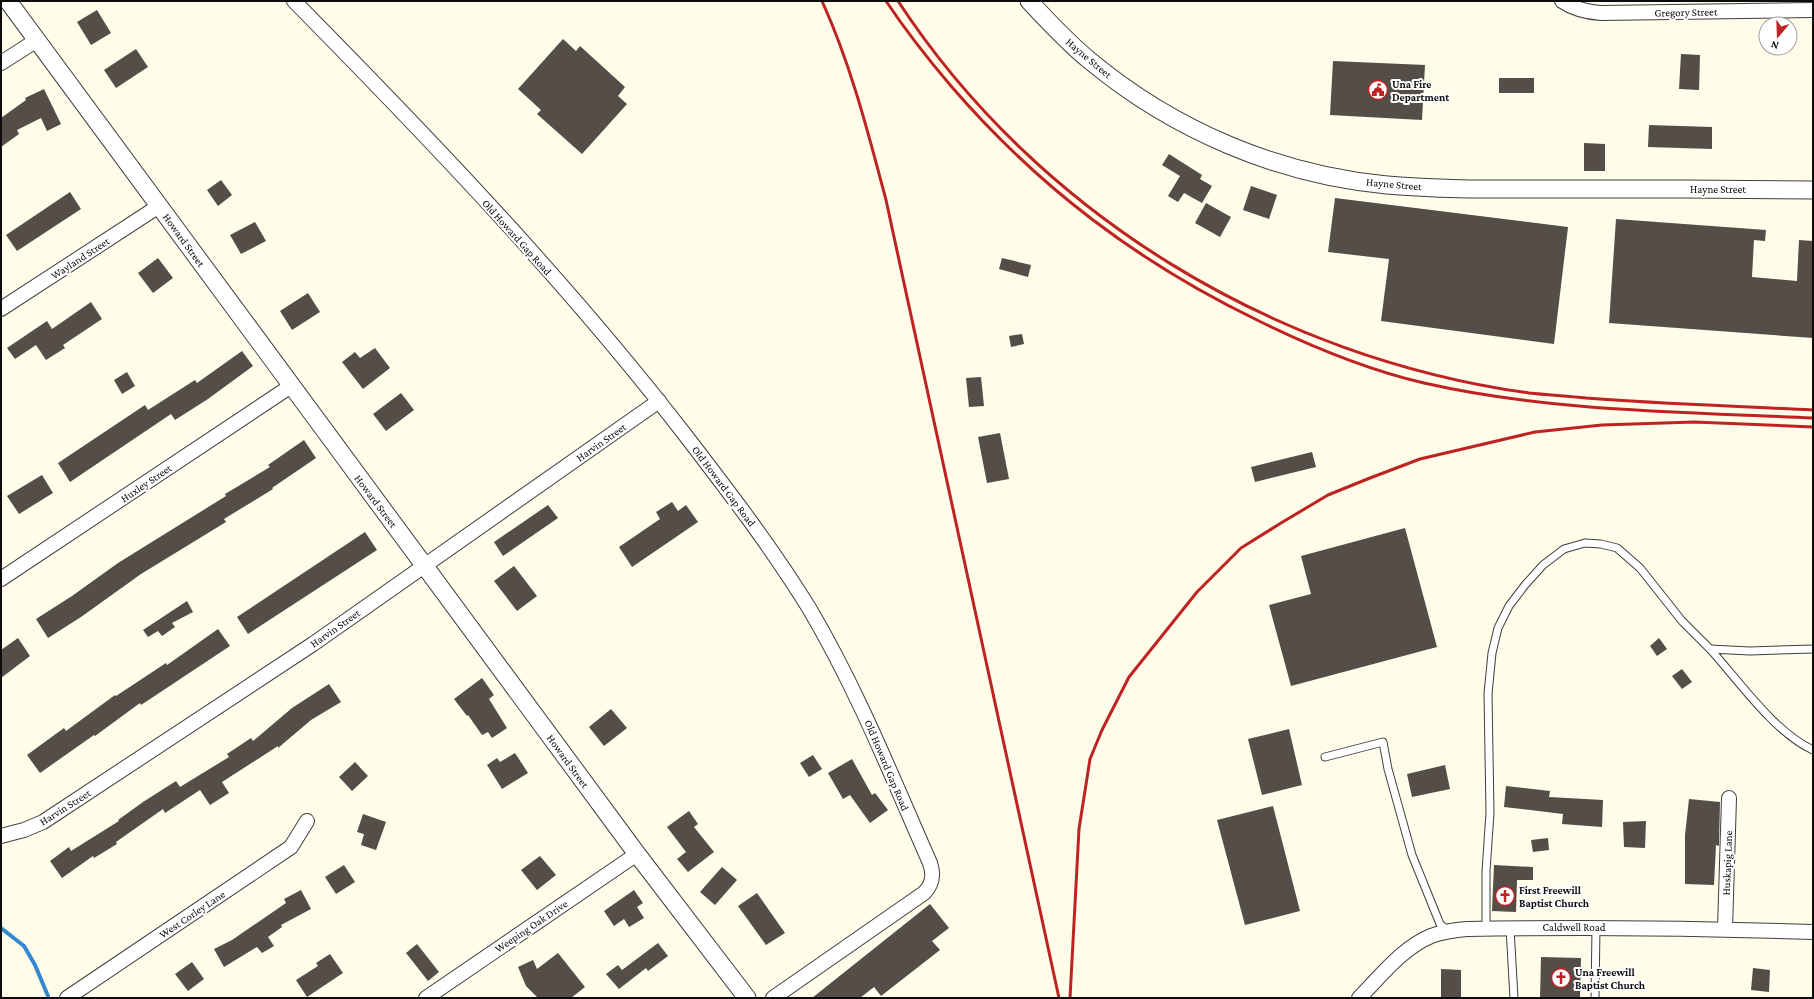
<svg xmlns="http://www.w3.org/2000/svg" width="1814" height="999" viewBox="0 0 1814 999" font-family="'Crimson Pro',serif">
<rect width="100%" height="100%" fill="#fffcea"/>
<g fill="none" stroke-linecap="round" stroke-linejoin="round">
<path stroke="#3388d0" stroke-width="4" d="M1,928L24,946L35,965L48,996"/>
</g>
<g fill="#544d48">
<path d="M97,10L111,33L91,45L77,22Z"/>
<path d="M563,39L576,51L580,46L625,87L618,96L627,104L582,154L537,114L541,110L518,89Z"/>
<path d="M136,49L148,67L116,88L104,70Z"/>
<path d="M1681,54L1700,55L1699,90L1679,89Z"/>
<path d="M1333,61L1425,65L1422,120L1330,115Z"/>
<rect x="1499" y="78" width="35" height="15"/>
<path d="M44,89L61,124L47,131L41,118L17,130L19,134L1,147V118L26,100L25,98Z"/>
<path d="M1649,125L1712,127V149L1648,147Z"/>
<path d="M1584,143L1605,144V171H1584Z"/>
<path d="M1169,154L1202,175L1200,179L1212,186L1202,203L1184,193L1178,202L1168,196L1180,176L1162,165Z"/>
<path d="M221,180L232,195L218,206L207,190Z"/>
<path d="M1251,186L1277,195L1269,219L1243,210Z"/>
<path d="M70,192L81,209L17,251L6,235Z"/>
<path d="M1335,198L1568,227L1554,344L1381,321L1389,259L1328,252Z"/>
<path d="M1206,203L1231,217L1220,237L1195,223Z"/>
<path d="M1616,219L1766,230L1765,241L1754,240L1752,277L1797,281L1799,240L1813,241V338L1609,323Z"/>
<path d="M255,222L266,241L241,254L230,235Z"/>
<path d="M158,258L173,278L153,293L138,273Z"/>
<path d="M1002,258L1031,265L1028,277L999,269Z"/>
<path d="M308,293L320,312L292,330L280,311Z"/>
<path d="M91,302L102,319L63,345L65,348L46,360L36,345L15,359L7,348L47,321L52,329Z"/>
<path d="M1022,334L1024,344L1011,347L1009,336Z"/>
<path d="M375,348L390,368L363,389L342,362L355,352L360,358Z"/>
<path d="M242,351L253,366L208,399L175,420L171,414L70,482L58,463L145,405L148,410L195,380L197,383Z"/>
<path d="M127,372L135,386L122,394L114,380Z"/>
<path d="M981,377L984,406L969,407L966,378Z"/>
<path d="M401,393L414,410L386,431L373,414Z"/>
<path d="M1000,433L1009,479L987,483L978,437Z"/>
<path d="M304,440L316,458L272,488L273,489L224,519L226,522L141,574L81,617L48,638L36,619L72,596L118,563L226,496L225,494L270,467L268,465Z"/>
<path d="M1312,452L1316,467L1255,482L1251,467Z"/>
<path d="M42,475L53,493L19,514L7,496Z"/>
<path d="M672,502L678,511L686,505L698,522L632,567L619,547L660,519L656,512Z"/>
<path d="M548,505L558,518L503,556L494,542Z"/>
<path d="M1405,528L1437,647L1291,686L1269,605L1311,594L1301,556Z"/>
<path d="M365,532L377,550L248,634L237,617Z"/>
<path d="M514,566L537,596L517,611L494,581Z"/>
<path d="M187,601L193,612L172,623L175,627L162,636L158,631L148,637L143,630Z"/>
<path d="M218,629L230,646L141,705L140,703L95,736L94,735L40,773L27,755L64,728L66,731L115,695L116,696L166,663L167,665Z"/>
<path d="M18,638L30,656L1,678V650Z"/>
<path d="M1659,638L1667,649L1657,656L1650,646Z"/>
<path d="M1682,669L1692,682L1682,689L1672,676Z"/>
<path d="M482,678L494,695L489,699L507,728L492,738L488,732L482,735L468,715L467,716L454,699Z"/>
<path d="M329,684L341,702L311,720L278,748V746L222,782L229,793L210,805L200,790L165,813L163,809L116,842L117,844L94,858L93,856L62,878L50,861L69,847L71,851L119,821L118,820L143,802L176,781L180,787L229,757L227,754L251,738L253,741L292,708Z"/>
<path d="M611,709L627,728L604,746L589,727Z"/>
<path d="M1289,729L1302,785L1262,795L1248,739Z"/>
<path d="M515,753L528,773L502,789L487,765L497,758L500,762Z"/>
<path d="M813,755L822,769L809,777L800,763Z"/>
<path d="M852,759L872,795L875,793L888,810L870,823L850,795L843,799L828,773Z"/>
<path d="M355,762L368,776L352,791L339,777Z"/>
<path d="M1445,765L1450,789L1412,797L1407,774Z"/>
<path d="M1506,786L1550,791L1549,797L1603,800L1602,827L1562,824L1563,814L1504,807Z"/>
<path d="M1689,799L1720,802L1719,846L1716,845L1714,885L1685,884V835Z"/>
<path d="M1273,806L1300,911L1245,925L1217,820Z"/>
<path d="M689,811L698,824L694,827L714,852L688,872L677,859L686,852L667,827Z"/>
<path d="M363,814L386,822L376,850L361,845L364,834L357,832Z"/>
<path d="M1646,821L1645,848L1624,847L1623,822Z"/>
<path d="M1548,838L1549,850L1533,852L1531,840Z"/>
<path d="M540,856L556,875L537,890L521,870Z"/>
<path d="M344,865L355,882L336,894L325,877Z"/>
<path d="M1494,865L1533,867V880H1517L1516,912L1492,911Z"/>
<path d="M722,867L737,880L715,905L700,892Z"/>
<path d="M301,890L311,909L281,925L282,927L268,937L274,946L262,953L257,947L224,967L214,949L232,940L286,903L284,899Z"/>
<path d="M634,890L643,903L637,907L644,918L629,927L624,919L614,926L604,911Z"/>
<path d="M757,893L785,933L766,945L738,906Z"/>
<path d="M930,904L949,928L932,941L940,950L881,996L874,987L860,998H812Z"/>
<path d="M658,943L668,956L648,971L646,968L619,989L606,974L618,965L622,970Z"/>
<path d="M417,944L439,972L428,981L406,953Z"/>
<path d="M558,953L585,987L571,998H538L526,986L518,967L533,960L537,969Z"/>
<path d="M330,954L343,973L307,997L296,980L318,966L316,963Z"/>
<path d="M1541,957L1581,958L1580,998H1540Z"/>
<path d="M192,962L204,979L188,991L175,974Z"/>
<path d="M1753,968L1770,970L1769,992L1751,990Z"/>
<path d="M1441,969L1461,970V998H1441Z"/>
</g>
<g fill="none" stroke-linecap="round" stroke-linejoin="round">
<defs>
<g id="service">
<path d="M1813,649L1750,651L1710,649C1739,681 1774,732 1813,750"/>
<path d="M1325,757L1383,742L1388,769L1412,855L1440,924L1448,931"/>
<path d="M1510,928L1514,998"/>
<path d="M1486,929V871L1490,813L1488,694L1492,653L1498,628L1509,606L1525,585L1543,565L1564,549L1585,543L1601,544L1617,548L1640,568L1682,621L1710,649"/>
<path d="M1595,998L1596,927"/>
</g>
<g id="minor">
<path d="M294,1C431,140 567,282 686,436C729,492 772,548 809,608C857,689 892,777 930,863C934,875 933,884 924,893L773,998"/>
<path d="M1562,1C1574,9 1586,12 1601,13L1813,10"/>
<path d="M1,63L37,40"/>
<path d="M1,309L159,206"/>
<path d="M1,579L291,386"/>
<path d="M1,836L24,830L43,822L313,644L659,401"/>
<path d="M1725,929L1729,798"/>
<path d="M67,998L291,847L307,821"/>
<path d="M426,998L637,854"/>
<path d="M1359,998C1380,977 1402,948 1431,936C1442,932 1454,930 1467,929C1582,927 1697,928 1813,932"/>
</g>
<g id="tertiary">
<path d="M8,1L637,854L747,998"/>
<path d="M1029,1C1048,21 1067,42 1089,60C1173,130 1278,175 1387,185C1443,190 1500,189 1556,189C1642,189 1727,189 1813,190"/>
</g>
</defs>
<use href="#service" stroke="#3f3f3f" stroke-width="9"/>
<use href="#minor" stroke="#3f3f3f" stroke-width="16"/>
<use href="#tertiary" stroke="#3f3f3f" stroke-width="19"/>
<use href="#service" stroke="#fff" stroke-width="7"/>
<use href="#minor" stroke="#fff" stroke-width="14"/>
<use href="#tertiary" stroke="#fff" stroke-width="17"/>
<g stroke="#be2321" stroke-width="3">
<path d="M822,1C851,65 868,132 886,200L1059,998"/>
<path d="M886,1C906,31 928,59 951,86C1039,188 1139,263 1259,321C1312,347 1368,370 1424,383C1552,412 1683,412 1813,418"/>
<path d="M898,1C1038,215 1276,358 1529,393C1548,395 1567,396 1586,398C1662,404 1737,406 1813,410"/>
<path d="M1070,998L1079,829L1090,759L1102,730L1129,677L1197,592L1241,548L1281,523L1328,495L1370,478L1420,459L1535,432L1602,425L1694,422L1813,427"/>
</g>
</g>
<defs>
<symbol id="civic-ring" viewBox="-11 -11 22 22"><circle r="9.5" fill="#fff" stroke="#be2321" stroke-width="1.5"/><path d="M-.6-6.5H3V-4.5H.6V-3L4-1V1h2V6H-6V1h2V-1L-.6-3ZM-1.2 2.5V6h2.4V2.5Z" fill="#be2321"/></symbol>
<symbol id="church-ring" viewBox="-11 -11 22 22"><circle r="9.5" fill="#fff" stroke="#be2321" stroke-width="1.5"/><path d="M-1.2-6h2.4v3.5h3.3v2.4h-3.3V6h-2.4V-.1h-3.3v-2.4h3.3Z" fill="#be2321"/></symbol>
</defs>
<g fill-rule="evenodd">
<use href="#civic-ring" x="1367" y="79" width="22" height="22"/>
<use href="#church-ring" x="1494" y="885" width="22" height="22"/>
<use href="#church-ring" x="1550" y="967" width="22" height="22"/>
</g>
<g text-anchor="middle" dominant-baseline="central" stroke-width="4" stroke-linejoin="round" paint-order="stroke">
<g font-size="11" fill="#0c0c0c" stroke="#fff">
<text transform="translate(1686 12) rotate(-1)">Gregory Street</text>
<text transform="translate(1089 58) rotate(40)">Hayne Street</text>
<text transform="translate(1394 184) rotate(5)">Hayne Street</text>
<text x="1718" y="189">Hayne Street</text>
<text transform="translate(517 237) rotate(48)">Old Howard Gap Road</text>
<text transform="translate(184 240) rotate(54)">Howard Street</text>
<text transform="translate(80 258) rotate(-33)">Wayland Street</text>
<text transform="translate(601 442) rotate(-35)">Harvin Street</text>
<text transform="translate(146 483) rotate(-34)">Huxley Street</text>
<text transform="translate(724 486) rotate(53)">Old Howard Gap Road</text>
<text transform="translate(376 501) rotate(53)">Howard Street</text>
<text transform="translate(335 628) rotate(-35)">Harvin Street</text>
<text transform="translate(568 761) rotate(54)">Howard Street</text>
<text transform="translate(887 765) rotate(67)">Old Howard Gap Road</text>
<text transform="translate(65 807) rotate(-32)">Harvin Street</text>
<text transform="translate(1727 863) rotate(-88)">Huskapig Lane</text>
<text transform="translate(192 914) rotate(-34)">West Corley Lane</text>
<text transform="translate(531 926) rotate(-34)">Weeping Oak Drive</text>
<text x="1574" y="927">Caldwell Road</text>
</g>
<g font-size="11" font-weight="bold" fill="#0c0c0c" stroke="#fff" text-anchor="start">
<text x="1392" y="84">Una Fire<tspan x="1392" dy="13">Department</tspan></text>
<text x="1519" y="890">First Freewill<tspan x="1519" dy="13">Baptist Church</tspan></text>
<text x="1575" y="972">Una Freewill<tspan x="1575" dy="13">Baptist Church</tspan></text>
</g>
</g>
<rect width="1814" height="999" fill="none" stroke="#0c0c0c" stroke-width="4"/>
<g transform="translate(1778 36) rotate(199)"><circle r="19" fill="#ffffff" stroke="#9e9e9e"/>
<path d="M0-3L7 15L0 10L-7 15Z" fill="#be2321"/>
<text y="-6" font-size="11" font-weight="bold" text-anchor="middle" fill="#0c0c0c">N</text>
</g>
</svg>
